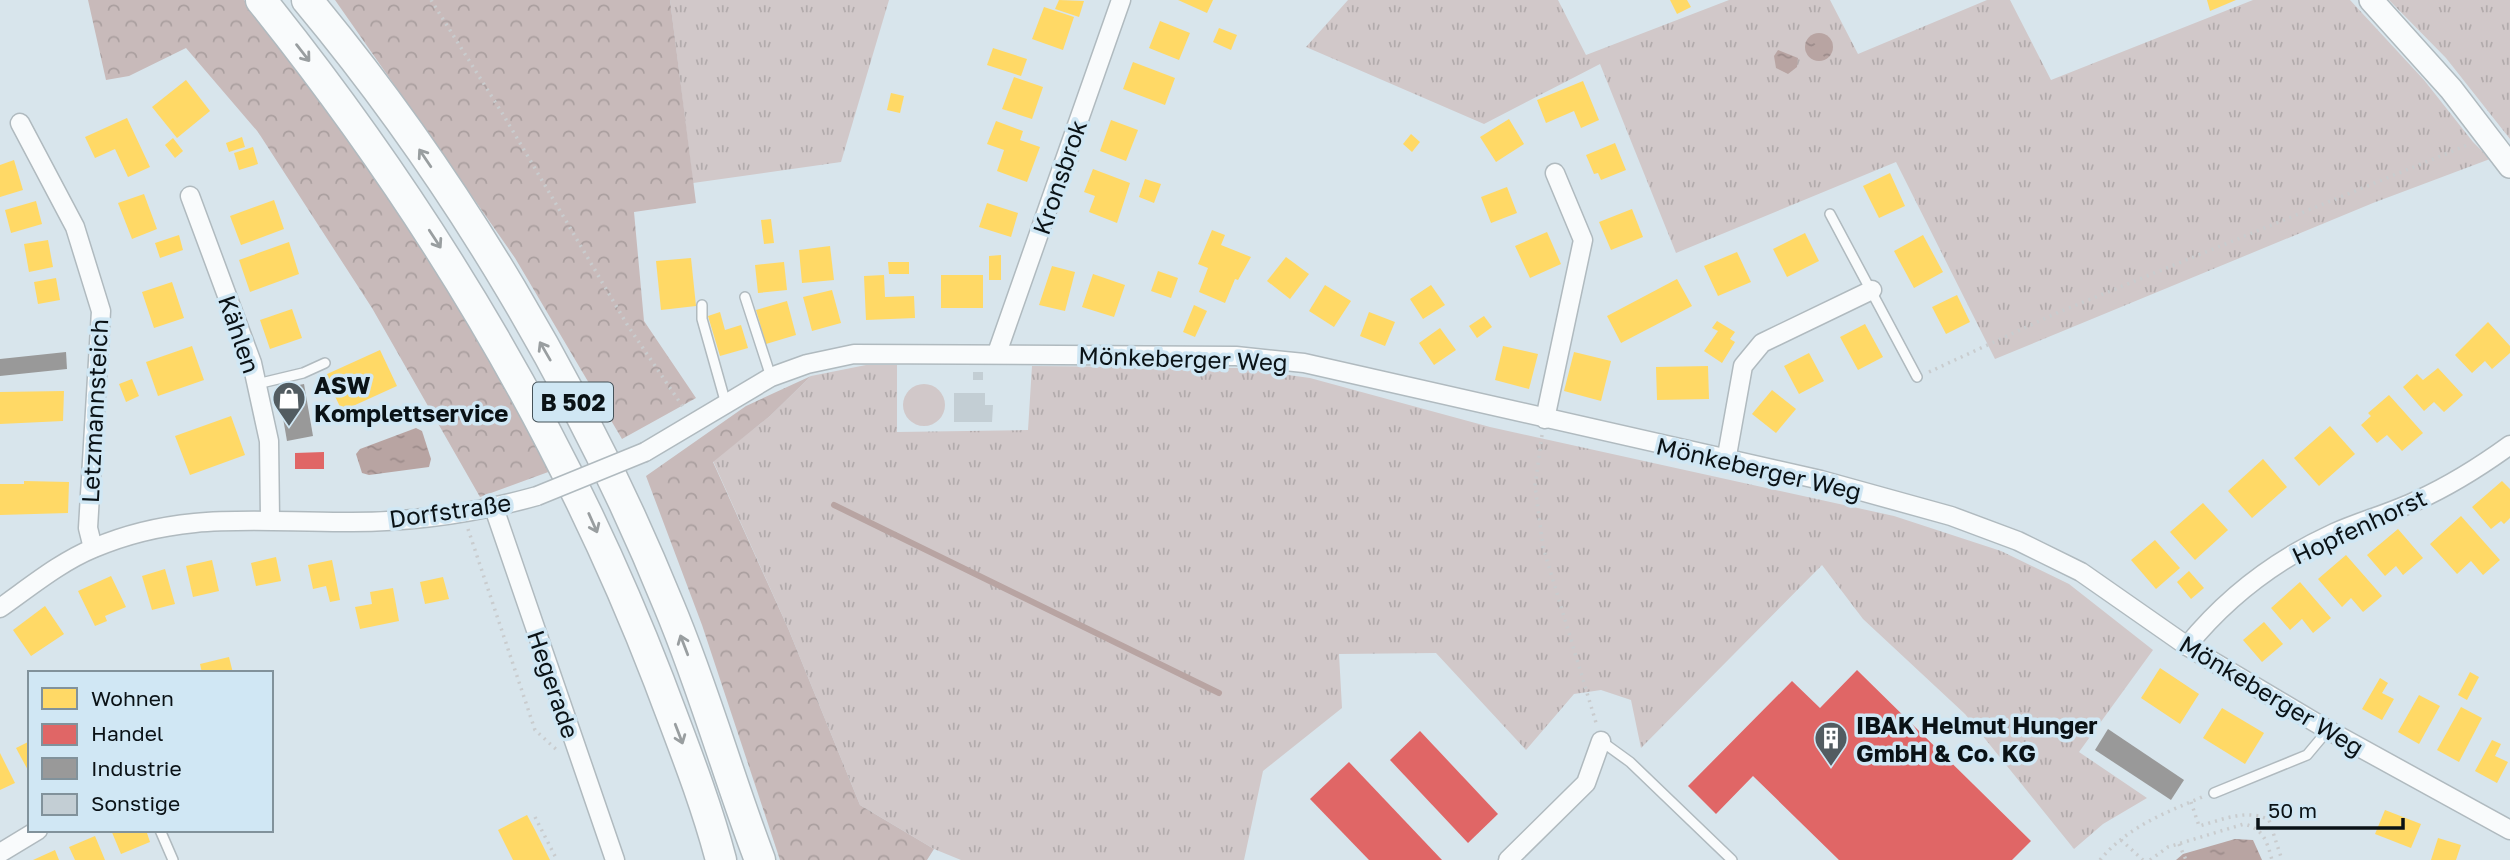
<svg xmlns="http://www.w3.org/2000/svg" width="2510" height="860" viewBox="0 0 2510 860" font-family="'Golos Text',sans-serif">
<defs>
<pattern id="grass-tufts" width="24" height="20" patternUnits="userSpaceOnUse" patternTransform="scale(1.75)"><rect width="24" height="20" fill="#d1c8c9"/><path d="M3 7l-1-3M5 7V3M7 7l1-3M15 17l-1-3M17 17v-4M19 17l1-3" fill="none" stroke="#b2abac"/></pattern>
<pattern id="forest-crowns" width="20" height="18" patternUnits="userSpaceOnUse" patternTransform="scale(1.75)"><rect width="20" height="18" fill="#c8baba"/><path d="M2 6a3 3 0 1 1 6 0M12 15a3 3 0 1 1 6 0" fill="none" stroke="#aa9f9f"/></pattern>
<pattern id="water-ripples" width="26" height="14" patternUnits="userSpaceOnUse" patternTransform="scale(1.75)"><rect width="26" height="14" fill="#b8a4a2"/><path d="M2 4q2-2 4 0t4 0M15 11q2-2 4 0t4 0" fill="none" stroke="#9d8c8b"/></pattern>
</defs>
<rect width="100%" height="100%" fill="#d8e5ec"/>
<g fill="url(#grass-tufts)">
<path d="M670,0H889L841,162L693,183Z"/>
<path d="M1348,0H1558L1586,55L1729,0H1830L1858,54L1987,0H2010L2051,80L2253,0H2350L2424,80L2473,142L2490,159L2373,203L1995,359L1896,162L1676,253L1600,64L1484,124L1306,47Z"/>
<path d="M2389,0H2510V139L2446,58Z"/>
<path d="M866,365H897V432L1028,430L1032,366L1237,368L1310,378L1490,427L1894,516L2001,551L2069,584L2153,650L2079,752L2147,798L2103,824L2074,849L1965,714L1863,619L1822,565L1641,748L1631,700L1601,690L1574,694L1526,750L1436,653L1339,654L1342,708L1263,771L1244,860H961L934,849L860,805L788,628L713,461L770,416L811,376Z"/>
</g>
<g fill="url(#forest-crowns)">
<path d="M88,0H244L311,79L442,269L551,471L480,497L372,308L258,132L186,48L129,76L106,80Z"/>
<path d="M335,0H670L696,203L634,212L644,321L696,398L622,439L515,258Z"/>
<path d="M811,376L770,416L713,462L788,628L860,805L934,849L927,860H780L702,625L646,476L746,406Z"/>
</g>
<circle fill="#d1c8c9" cx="924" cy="405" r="21"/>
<g fill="url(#water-ripples)">
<circle cx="1819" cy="47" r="14"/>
<path d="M1778,50L1798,58L1797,67L1788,74L1776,68L1774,56Z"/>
<path d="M416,428L422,431L431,459L429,467L369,475L362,473L356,454L360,449Z"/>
<path d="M2235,839L2253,840L2262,860H2176L2183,854Z"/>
</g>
<g fill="#ffd966">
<path d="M1059,0L1084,1L1079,17L1055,9Z"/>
<path d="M1178,0H1213L1207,13Z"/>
<path d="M1670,0H1687L1691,7L1677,14Z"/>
<path d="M2207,0H2236L2210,11Z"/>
<path d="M1044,7L1074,17L1063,50L1032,39Z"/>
<path d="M1160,21L1190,33L1179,60L1149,48Z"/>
<path d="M1219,28L1237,35L1231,50L1213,42Z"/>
<path d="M993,48L1027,59L1021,76L987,65Z"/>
<path d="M1133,62L1175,78L1165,105L1123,89Z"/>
<path d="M1014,77L1043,87L1032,119L1002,109Z"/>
<path d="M186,80L210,111L177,138L152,107Z"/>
<path d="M1583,81L1599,120L1581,128L1574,111L1546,123L1537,100Z"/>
<path d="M891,93L904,96L900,113L887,110Z"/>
<path d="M127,118L150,167L128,177L115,149L95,158L85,137Z"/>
<path d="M1509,119L1524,144L1496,162L1480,137Z"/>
<path d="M1111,120L1138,130L1126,161L1100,151Z"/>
<path d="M996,121L1023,131L1020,140L1040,147L1027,182L997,171L1004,150L987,144Z"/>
<path d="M1411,134L1420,142L1412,152L1403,144Z"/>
<path d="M242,137L245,147L229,152L226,143Z"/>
<path d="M173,138L183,151L175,158L165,145Z"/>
<path d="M1615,143L1626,170L1601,180L1598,173L1594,174L1586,155Z"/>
<path d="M253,147L258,164L239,170L234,153Z"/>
<path d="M14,160L23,190L0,197V165Z"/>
<path d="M1093,169L1130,183L1117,223L1089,212L1095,196L1084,192Z"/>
<path d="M1890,173L1905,206L1879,218L1863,186Z"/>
<path d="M1145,179L1161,184L1154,203L1139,197Z"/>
<path d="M1507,187L1517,213L1491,223L1481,197Z"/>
<path d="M144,194L157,229L132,239L118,203Z"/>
<path d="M274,200L284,229L241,245L230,216Z"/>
<path d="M36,201L42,224L11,233L5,210Z"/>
<path d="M987,203L1018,213L1011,237L979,227Z"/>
<path d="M1632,209L1643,237L1611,250L1599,222Z"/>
<path d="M771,219L774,243L764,244L761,220Z"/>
<path d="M1212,230L1225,235L1221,245L1251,257L1238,280L1235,279L1225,303L1199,292L1208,268L1198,264Z"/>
<path d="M1547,232L1561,264L1530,278L1515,246Z"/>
<path d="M1805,233L1819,261L1787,277L1773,249Z"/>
<path d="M179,235L183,250L160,258L155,243Z"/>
<path d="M1923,235L1943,272L1914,288L1894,251Z"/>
<path d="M48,240L53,267L29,272L24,244Z"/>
<path d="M289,242L299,274L250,292L239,260Z"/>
<path d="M830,246L834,280L802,283L799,250Z"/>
<path d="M1737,252L1751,282L1718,296L1704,266Z"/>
<path d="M1001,255V280H989V256Z"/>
<path d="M1286,257L1309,274L1290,299L1267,281Z"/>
<path d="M691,258L696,306L661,310L656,261Z"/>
<path d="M784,262L787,290L758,293L755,265Z"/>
<path d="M888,262H909V274H889Z"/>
<path d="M1052,266L1075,272L1065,311L1039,305Z"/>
<path d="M1158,271L1178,278L1171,298L1151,291Z"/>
<path d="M1093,274L1125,285L1114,317L1082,307Z"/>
<path d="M884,275L885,297L914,296L915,318L866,320L864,276Z"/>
<rect x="941" y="275" width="42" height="33"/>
<path d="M56,278L60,300L38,304L34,282Z"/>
<path d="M1677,279L1692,306L1621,343L1607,316Z"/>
<path d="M172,282L184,318L154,328L142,292Z"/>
<path d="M1325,285L1351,301L1334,327L1309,311Z"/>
<path d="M1431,285L1445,305L1423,319L1410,299Z"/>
<path d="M832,290L841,323L812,331L803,297Z"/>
<path d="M1957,295L1970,322L1946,334L1932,307Z"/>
<path d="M787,301L796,335L766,344L756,310Z"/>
<path d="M1194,305L1207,311L1195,337L1183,332Z"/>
<path d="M292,309L302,338L270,349L260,320Z"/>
<path d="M720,312L725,330L741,325L748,348L720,356L708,316Z"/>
<path d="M1369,312L1395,322L1385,346L1360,336Z"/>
<path d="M1484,316L1492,327L1477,338L1469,326Z"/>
<path d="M1717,321L1735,332L1730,339L1735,342L1722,363L1704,351L1718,331L1712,328Z"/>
<path d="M2488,322L2510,346V353L2492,369L2485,361L2472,373L2455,355Z"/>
<path d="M1865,324L1883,357L1858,370L1840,337Z"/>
<path d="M1440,328L1456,350L1434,365L1419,343Z"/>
<path d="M192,346L204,380L158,396L146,362Z"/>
<path d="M1503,346L1538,354L1529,389L1495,380Z"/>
<path d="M380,350L397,386L342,411L325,375Z"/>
<path d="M1574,352L1611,361L1601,401L1564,391Z"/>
<path d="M1809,353L1824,381L1799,394L1784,366Z"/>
<path d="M1708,366L1709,399L1657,400L1656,367Z"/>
<path d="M2438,368L2463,395L2444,412L2434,402L2424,411L2403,387L2417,374L2423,380Z"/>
<path d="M132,379L139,396L126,402L119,384Z"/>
<path d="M1772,390L1796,409L1776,433L1752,414Z"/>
<path d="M64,391L63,421L0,424V392Z"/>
<path d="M2389,395L2423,433L2402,451L2387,435L2377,443L2361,425L2371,416L2368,413Z"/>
<path d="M231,416L245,455L190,475L175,436Z"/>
<path d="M2330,426L2355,454L2319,486L2294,458Z"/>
<path d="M2263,459L2287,487L2252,518L2228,491Z"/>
<path d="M24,481L69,482L68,513L0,515V484H24Z"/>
<path d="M2502,481L2510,489V518L2504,524L2501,521L2491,529L2472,507Z"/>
<path d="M2203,503L2228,530L2195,560L2170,532Z"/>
<path d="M2461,516L2500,560L2483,575L2471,561L2457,574L2430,544Z"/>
<path d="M2398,529L2423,558L2403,575L2396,566L2385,576L2367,555Z"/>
<path d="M2155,540L2180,568L2156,589L2131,560Z"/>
<path d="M2346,555L2382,596L2363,612L2351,598L2342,607L2318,579Z"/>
<path d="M276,557L281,581L256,586L251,563Z"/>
<path d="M212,560L219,591L193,597L186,566Z"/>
<path d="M332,560L340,600L330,602L326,586L313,589L308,565Z"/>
<path d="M165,569L175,604L152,610L142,576Z"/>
<path d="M2189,571L2204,588L2191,599L2177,582Z"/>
<path d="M111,576L126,607L105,616L107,621L95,626L78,591Z"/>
<path d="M443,577L449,599L425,604L420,582Z"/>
<path d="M2300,582L2331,618L2313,633L2302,619L2290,630L2271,608Z"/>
<path d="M393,588L399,621L360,629L355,607L372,604L370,592Z"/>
<path d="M45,606L64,634L31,656L13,630Z"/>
<path d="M2264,622L2283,644L2262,662L2243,640Z"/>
<path d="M229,657L233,673H202L200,664Z"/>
<path d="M2160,668L2199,694L2180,724L2141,698Z"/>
<path d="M2470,672L2479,677L2467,700L2458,695Z"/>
<path d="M2380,678L2388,683L2382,693L2394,699L2382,720L2362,709Z"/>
<path d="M2419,695L2440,706L2419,744L2398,732Z"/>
<path d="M2461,707L2482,718L2459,762L2437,750Z"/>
<path d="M2222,708L2264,733L2245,764L2203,738Z"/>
<path d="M2492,740L2501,744L2495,756L2508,762L2497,783L2475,771Z"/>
<path d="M30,741V774L16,748Z"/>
<path d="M0,753L15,783L0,790Z"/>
<path d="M2385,810L2421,824L2411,848L2375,834Z"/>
<path d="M527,815L535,830L550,860H513L498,830Z"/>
<path d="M111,830H146L150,842L121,854Z"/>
<path d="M95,836L105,860H75L69,847Z"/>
<path d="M2438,838L2461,845L2456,860H2431Z"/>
<path d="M55,850L59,860H33Z"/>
</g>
<g fill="#e06666">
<path d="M324,452V469H295V453Z"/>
<path d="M1857,670L2031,841L2012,860H1839L1753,776L1716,814L1688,786L1792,681L1820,708Z"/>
<path d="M1420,731L1498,814L1468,843L1390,760Z"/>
<path d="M1349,762L1442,860H1369L1310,799Z"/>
</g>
<g fill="#999">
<path d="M66,352L67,369L0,376V359Z"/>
<path d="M304,384L313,436L287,441L278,389Z"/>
<path d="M2108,729L2184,780L2171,800L2095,750Z"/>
</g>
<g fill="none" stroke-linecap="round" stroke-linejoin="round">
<path stroke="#b8a4a2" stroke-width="6" d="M834,505L1219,693"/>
</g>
<g fill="#c3ced4">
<rect x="973" y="372" width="10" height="8"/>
<path d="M954,393H985V405H993L992,422H954Z"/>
</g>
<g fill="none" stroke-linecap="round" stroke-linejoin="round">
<defs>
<g id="service">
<path d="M1830,214L1917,377"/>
<path d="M745,297L771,377"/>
<path d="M702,305V319L726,404"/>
<path d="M257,384L303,373L325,363"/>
<path d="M1601,741L1630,762L1732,860"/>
<path d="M2214,793L2307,755L2328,730"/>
<path d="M160,830L173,860"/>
</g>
<g id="minor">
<path d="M20,123L75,227L101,311L88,528L93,548"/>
<path d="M190,196L252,363L269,441L270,518"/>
<path d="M997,353L1121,0"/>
<path d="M1545,419L1583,240L1555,173"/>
<path d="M645,452L771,377L807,364L854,354L1236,356L1304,363L1821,480L1951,516L2018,541L2081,572L2187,646L2328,730L2510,830"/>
<path d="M1726,461L1743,366L1762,343L1872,290"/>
<path d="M494,508L615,860"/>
<path d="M0,608C30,587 60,562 94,548C183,510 261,523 352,522C415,522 476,513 537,496"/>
<path d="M2187,646C2226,598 2277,559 2334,533C2361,521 2391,513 2418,500C2451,485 2481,466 2510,445"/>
<path d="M0,853L38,830"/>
<path d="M1508,860L1586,783L1601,741"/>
</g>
<path id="tertiary" d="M2371,0L2451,89L2510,166"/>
<g id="trunk">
<path d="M261,0C427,207 563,432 659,681C681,740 705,799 721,860"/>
<path d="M307,0C457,180 581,390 669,606C704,689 728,776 760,860"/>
</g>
</defs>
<use href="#service" stroke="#b0babf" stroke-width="12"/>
<use href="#minor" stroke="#b0babf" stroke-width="21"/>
<use href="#tertiary" stroke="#b0babf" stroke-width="26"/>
<use href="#trunk" stroke="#b0babf" stroke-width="33"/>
<g stroke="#c9ccce" stroke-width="3.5" stroke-dasharray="2 5" stroke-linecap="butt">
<path d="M431,0L504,116L628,326L685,410"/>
<path d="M1929,372L2059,312L2470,144"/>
<path d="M1542,435L1535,486L1543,547L1597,726"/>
<path d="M468,529L535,730L559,752"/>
<path d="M2191,802L2199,826C2222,820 2247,808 2269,820L2282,860"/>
<path d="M535,817L557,860"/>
<path d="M2121,840L2143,860"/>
<path d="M2179,844L2186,860"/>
<path d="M2100,860C2127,827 2165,813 2202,797"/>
<path d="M2150,860L2168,847L2244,824C2264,829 2267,842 2272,860"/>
</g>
<use href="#service" stroke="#f9fbfc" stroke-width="9"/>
<use href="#minor" stroke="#f9fbfc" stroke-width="18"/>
<use href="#tertiary" stroke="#f9fbfc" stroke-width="23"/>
<use href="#trunk" stroke="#f9fbfc" stroke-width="30"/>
<defs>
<path id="minor-bridge" d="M537,496L645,452"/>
</defs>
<use href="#minor-bridge" stroke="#b0babf" stroke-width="21" stroke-linecap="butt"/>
<use href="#minor-bridge" stroke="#f9fbfc" stroke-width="18"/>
</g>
<defs><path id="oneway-shaft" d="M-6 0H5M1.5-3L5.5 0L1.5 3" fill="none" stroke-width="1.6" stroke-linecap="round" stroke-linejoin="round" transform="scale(1.75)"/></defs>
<g stroke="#999ea0">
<use href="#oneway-shaft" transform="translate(303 53) rotate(52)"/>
<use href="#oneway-shaft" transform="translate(425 158) rotate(-124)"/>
<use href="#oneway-shaft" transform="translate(435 239) rotate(57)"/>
<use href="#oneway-shaft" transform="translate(545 351) rotate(-120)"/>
<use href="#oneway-shaft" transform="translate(593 523) rotate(66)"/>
<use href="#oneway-shaft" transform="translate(684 645) rotate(-111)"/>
<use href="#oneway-shaft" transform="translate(679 734) rotate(69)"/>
</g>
<defs>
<symbol id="shop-pin" viewBox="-11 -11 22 30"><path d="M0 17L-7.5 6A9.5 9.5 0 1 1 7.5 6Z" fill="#525c61" stroke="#d0e7f4"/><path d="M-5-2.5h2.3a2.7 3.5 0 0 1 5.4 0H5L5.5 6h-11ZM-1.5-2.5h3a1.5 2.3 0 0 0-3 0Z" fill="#fff"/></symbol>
<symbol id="building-pin" viewBox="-11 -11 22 30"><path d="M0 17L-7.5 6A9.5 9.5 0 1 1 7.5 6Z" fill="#525c61" stroke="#d0e7f4"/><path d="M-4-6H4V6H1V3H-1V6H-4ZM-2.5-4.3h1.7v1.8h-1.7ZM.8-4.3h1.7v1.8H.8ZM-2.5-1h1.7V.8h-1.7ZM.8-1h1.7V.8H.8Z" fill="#fff"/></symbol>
</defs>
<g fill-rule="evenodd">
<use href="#shop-pin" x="270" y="379" width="38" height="52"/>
<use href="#building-pin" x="1812" y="719" width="38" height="52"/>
</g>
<g text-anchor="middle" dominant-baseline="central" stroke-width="7" stroke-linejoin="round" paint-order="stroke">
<rect fill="#d0e7f4" stroke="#455259" stroke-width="2" x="533" y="382.5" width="80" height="39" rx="5"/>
<g font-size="23" font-weight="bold" fill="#0a1216">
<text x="573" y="402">B 502</text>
</g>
<g font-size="24" fill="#0a1216" stroke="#d0e7f4">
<text transform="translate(1059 177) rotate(-71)">Kronsbrok</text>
<text transform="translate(240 334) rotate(71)">Kählen</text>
<text transform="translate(1183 358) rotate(2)">Mönkeberger Weg</text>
<text transform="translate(94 411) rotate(-87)">Letzmannsteich</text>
<text transform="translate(1759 468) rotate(13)">Mönkeberger Weg</text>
<text transform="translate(450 510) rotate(-8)">Dorfstraße</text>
<text transform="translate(2359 526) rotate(-25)">Hopfenhorst</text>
<text transform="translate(554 684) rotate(71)">Hegerade</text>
<text transform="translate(2272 695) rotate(31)">Mönkeberger Weg</text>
</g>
<g font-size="24" font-weight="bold" fill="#0a1216" stroke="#d0e7f4" text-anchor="start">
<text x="314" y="384">ASW<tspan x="314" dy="28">Komplettservice</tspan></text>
<text x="1856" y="724">IBAK Helmut Hunger<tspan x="1856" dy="28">GmbH &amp; Co. KG</tspan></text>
</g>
</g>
<rect x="28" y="671" width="245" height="161" fill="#d0e7f4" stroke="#81929b" stroke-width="2"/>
<rect x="42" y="688" width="35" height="21" fill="#ffd966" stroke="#81929b" stroke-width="2"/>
<text x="91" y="706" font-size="21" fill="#0a1216">Wohnen</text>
<rect x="42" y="724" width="35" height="21" fill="#e06666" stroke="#81929b" stroke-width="2"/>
<text x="91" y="741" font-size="21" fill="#0a1216">Handel</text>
<rect x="42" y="758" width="35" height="21" fill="#999999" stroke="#81929b" stroke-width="2"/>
<text x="91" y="776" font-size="21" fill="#0a1216">Industrie</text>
<rect x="42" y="794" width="35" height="21" fill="#c3ced4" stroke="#81929b" stroke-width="2"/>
<text x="91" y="811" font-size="21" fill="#0a1216">Sonstige</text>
<path d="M2258 818v10h145v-10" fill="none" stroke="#0a1216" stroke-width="3.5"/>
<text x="2268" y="818" font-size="21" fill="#0a1216" stroke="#d0e7f4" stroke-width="5" paint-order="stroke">50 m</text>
</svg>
